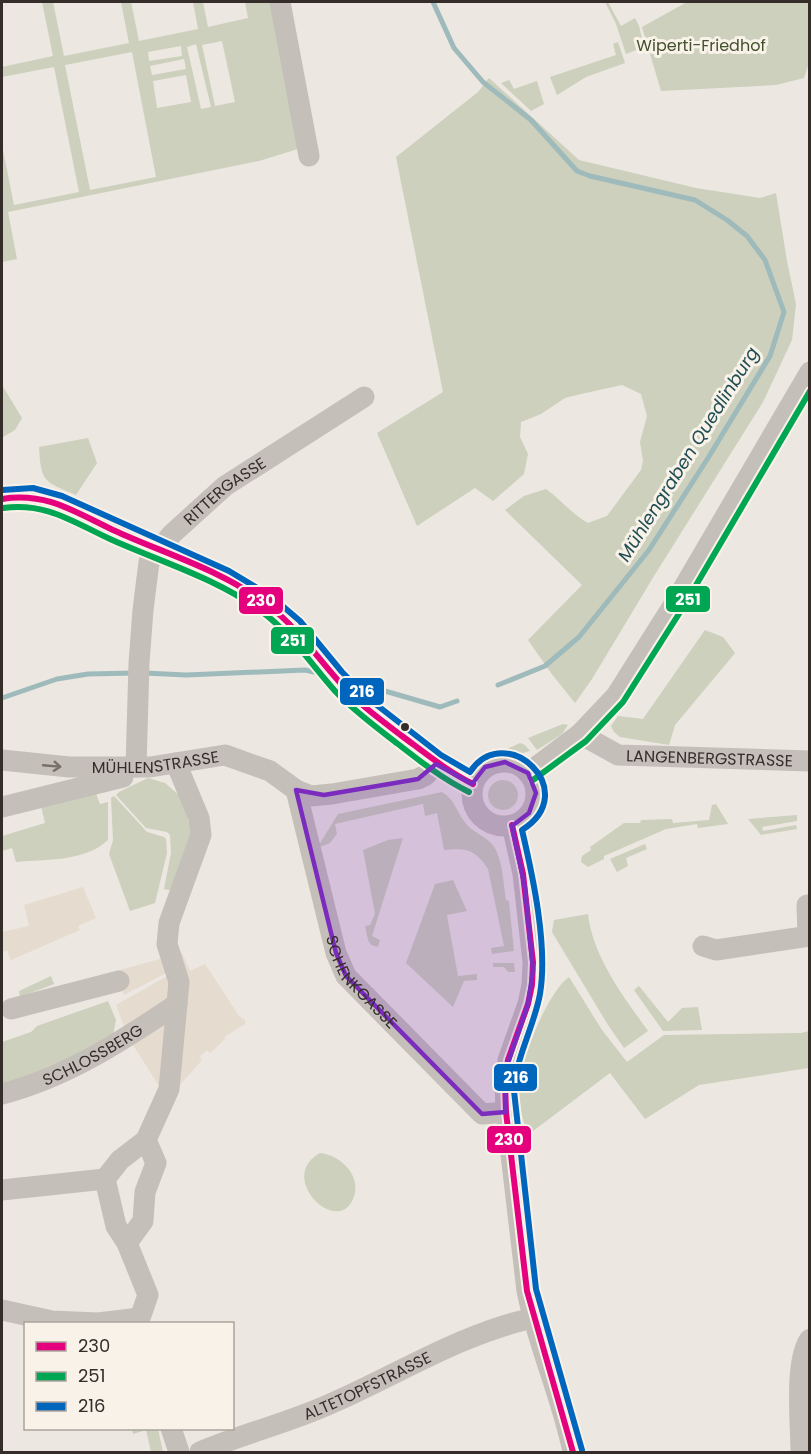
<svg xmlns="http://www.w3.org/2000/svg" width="811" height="1454" viewBox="0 0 811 1454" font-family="Poppins,sans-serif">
<rect width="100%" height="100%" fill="#ece7e1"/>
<g fill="#ccd0bc" fill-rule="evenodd">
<path d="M42,2H53L64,56L129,43L121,2H131L139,41L198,29L193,2H203L208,27L248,18L245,2H273L301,148L259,161L8,212L17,259L2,262V145L14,205L79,192L54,67L2,77V67L53,56ZM222,41L235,102L215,106L202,45ZM196,44L211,107L201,109L187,47ZM181,46L182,56L149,61L148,52ZM132,52L156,177L90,190L65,65ZM184,59L186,69L152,75L150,66ZM186,75L191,102L157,108L153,81Z"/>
<path d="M605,2H608L621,26L635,18L639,26L644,47L626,54L616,24Z"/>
<path d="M687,2H809V63L804,78L776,85L661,91L642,27Z"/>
<path d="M618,42L625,63L586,77L557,95L550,77L616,55L613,44Z"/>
<path d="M489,78L579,160L696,188L760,198L776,193L787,261L796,304L792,340L763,402L654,576L592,679L575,703L551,673L528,640L582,585L505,510L524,496L546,489C561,500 572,514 588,523L607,516L641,470L643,461L640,442L647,416L641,394L622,385L581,394L565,398L541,414L521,422L520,437L528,454L524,474L493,501L475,488L417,526L377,433L443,392L396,157L478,92Z"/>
<path d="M509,80L514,89L537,81L544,104L531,111L501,83Z"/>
<path d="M2,385L22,418L15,430L3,437L2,433Z"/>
<path d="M88,438L97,463L76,495C44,481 41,483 39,447Z"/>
<path d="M705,630L723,637L735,653L675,725L669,745L620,737L614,732L611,726L618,716L643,719Z"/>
<path d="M563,724L568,725L562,734L537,750L528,738Z"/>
<path d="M520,743L525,745L530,751L519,754L498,753Z"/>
<path d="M148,778L165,783L180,796L193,833L174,891L164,889L171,853L170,835L167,832L146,828L116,795L119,792Z"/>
<circle cx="503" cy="795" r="15"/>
<path d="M95,791L100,804L108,802V840C85,862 46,859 16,862L12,848L2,851V836L45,823L41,806Z"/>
<path d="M442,792C454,799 456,810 464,821C471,831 481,834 490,842C503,854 503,883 506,900L509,901L514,951L492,954L491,948L504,946L488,869C475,849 466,848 444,850L437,813L425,816L423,804L335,824L337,834L330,843L317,848L338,814Z"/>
<path d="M114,796L147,832L164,837L166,839L167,853L155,903L130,911L109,854L113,840L111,798Z"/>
<path d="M716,804L728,824L698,828L697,824L666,829L604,856V859L588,867L581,862L582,856L591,850L590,847L624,823H640L641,820L672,819L673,823L709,820L712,805Z"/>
<path d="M797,815V821L762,827L763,831L796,825L797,829L761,835L748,819Z"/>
<path d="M403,838L372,936L380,940L378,947L371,945L368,940L365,926L370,925L375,914L363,850L388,840Z"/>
<path d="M645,844L647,849L626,858L628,866L617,872L610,859Z"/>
<path d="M453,880L467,911L447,915L458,976L477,974V980L464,981L453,1007L406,963L435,884Z"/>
<path d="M588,914C593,957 623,996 648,1031L624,1048L608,1025L552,932L554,920Z"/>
<path d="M493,963H514L515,972H508L504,967H493Z"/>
<path d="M51,976L54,984L20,997L19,991Z"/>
<path d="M569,977L602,1030L627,1062L664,1035L801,1033L809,1031V1068L699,1085L645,1119L610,1073L529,1134C522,1121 519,1105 519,1090C518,1065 548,991 569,977Z"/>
<path d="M639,986L668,1022L682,1008L698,1007L702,1030L663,1031L634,990Z"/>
<path d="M108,1001L116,1020L113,1035L47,1070L2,1085V1042L31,1032L37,1026Z"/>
<path d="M320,1153C341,1155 363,1177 353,1199C337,1237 276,1177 320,1153Z"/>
<path d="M132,1429H158L163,1452H151L146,1430L133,1434Z"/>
</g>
<g fill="#e5dbcf">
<path d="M83,887L96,918L78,926L80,930L11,960L7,950L2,952V932L29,926L24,905Z"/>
<path d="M182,953L190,971L205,964L239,1016L245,1020V1024L224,1037L225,1039L210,1053L207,1050L200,1056L202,1060L177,1088L161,1089L128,1037L116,1005L169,975L168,972L124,995L116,971Z"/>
</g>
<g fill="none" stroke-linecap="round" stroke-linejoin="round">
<g stroke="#9fbabb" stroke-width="5">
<path d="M433,2L454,48L483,82L531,120L577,171L590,176L695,200L727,220L747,236L765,260L784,312L770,356L708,458L649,550L579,637L545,666L498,685"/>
<path d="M144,673L186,675L305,670L323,674"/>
<path d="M347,680L440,707L457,701"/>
<path d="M2,698L57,679L88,674L135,673"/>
</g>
<g stroke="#c5bfba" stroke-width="21">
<path d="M280,2L309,156"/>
<path d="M2,499C43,489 77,513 113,530C171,557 238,575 286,620C307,640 323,665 343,686C360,705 381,720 402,736C425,754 446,772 473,784"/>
<path id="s1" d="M580,734L618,755L810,761"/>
<path id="s2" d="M2,760L69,767H150L225,755L270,771L296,790L311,796L332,794L418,779L426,775L436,764"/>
<circle cx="504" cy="794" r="32"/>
<path id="s3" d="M136,767L139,663L143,610L149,562L172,534L225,486L364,397"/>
<path d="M528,773L580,734L616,696L674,604L810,372"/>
<path id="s4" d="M296,790L336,953L346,976L482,1114L506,1112"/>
<path d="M2,807L123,777"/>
<path d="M512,825L523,874L533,962L532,985L528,1004L508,1060L505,1082L506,1112L527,1291C538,1346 562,1397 573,1452"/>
<path d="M808,936L807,905H810"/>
<path d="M703,946L716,950L810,936"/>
<path d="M11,1009L119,981"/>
<path id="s5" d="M2,1094C67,1077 122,1041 177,1004"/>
<path d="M2,1190L105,1179"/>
<path d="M127,1243L116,1226L105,1179L120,1160L146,1140"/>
<path d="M2,1310L52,1321L98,1323L140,1318"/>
<path d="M140,1318L148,1295L127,1243L143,1221L145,1192L156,1163L146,1140L169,1089L179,982L167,944L169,923L201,835L199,818L176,763"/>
<path d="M171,1428L179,1452"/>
<path id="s6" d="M200,1452C242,1434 288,1423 330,1404C397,1375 460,1334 533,1318"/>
<path d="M801,1452C801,1424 794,1361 810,1339"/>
</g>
<defs>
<g id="bus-1">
<path d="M2,499C47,492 75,512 113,530C165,554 223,570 269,606C298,628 318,659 343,686C360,705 381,720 402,736C425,753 447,771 473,784"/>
<path d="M512,825L523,874L533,962L532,985L528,1004L508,1060L505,1082L506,1112L527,1291L573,1452"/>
</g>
<g id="bus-2">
<path d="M3,508C46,502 73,522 110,539C161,562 216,578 261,611C291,633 311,664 335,691C354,711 376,727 398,744C421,762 443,779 469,792"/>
<path d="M533,780L586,741L623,702L682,609L810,391"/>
</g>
<path id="bus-3" d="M2,490L33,488L62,496L229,571L272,597L300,621L342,672L369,699L441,755L470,772C505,719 584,791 522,830C533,877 548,946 540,994C534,1027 516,1056 514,1091L536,1289L582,1450"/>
</defs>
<use href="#bus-1" stroke="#f8f2e9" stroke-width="10"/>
<use href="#bus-2" stroke="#f8f2e9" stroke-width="10"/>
<use href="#bus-3" stroke="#f8f2e9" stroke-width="10"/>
<use href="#bus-1" stroke="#e5007d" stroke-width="6"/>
<use href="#bus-2" stroke="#00a651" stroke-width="6"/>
<use href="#bus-3" stroke="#0065bd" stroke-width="6"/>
</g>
<defs><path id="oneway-shaft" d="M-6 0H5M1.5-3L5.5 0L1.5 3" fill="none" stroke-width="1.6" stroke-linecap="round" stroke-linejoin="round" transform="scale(1.5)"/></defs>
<use stroke="#766f6a" href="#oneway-shaft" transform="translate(52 766) rotate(5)"/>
<path fill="#7b2cbf" fill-opacity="0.2" stroke="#7b2cbf" stroke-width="4.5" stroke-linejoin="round" d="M505,762L528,773L536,793L529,813L512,826L525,888L533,970L528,1004L505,1072L506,1112L482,1114L346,976L336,953L296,790L324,795L395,783L418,779L436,764L472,784L485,767Z"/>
<circle fill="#352d29" stroke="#f8f2e9" stroke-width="2" cx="405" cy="727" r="5"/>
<g text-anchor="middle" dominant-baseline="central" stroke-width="6" stroke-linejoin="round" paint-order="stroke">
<g font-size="16" fill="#43522e" stroke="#f8f2e9">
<text x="701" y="45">Wiperti-Friedhof</text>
</g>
<g font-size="16" fill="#352d29" stroke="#f8f2e9">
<text stroke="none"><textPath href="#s3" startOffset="310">RITTERGASSE</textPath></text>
<text stroke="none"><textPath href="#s1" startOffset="135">LANGENBERGSTRASSE</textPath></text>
<text stroke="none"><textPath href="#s2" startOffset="154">MÜHLENSTRASSE</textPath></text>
<text stroke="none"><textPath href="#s4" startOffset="206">SCHENKGASSE</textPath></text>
<text stroke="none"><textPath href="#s5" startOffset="99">SCHLOSSBERG</textPath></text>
<text stroke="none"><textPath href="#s6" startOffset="180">ALTETOPFSTRASSE</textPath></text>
</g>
<g font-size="18" font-style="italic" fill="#214e54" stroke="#f8f2e9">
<text transform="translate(688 454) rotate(-58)">Mühlengraben Quedlinburg</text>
</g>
</g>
<g stroke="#f8f2e9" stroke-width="2">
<rect x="665" y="585" width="46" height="28" rx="6" fill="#00a651"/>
<rect x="238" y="586" width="46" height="29" rx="6" fill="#e5007d"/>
<rect x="270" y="626" width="45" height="29" rx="6" fill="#00a651"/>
<rect x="339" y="677" width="46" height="29" rx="6" fill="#0065bd"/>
<rect x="493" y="1063" width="45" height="29" rx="6" fill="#0065bd"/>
<rect x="486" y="1125" width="46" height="29" rx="6" fill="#e5007d"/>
</g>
<g font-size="16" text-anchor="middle" font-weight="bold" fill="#fff">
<text x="688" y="605">251</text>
<text x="261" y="606">230</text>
<text x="293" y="646">251</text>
<text x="362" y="697">216</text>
<text x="516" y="1083">216</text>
<text x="509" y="1145">230</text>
</g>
<rect width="811" height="1454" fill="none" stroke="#352d29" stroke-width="6"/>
<rect x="24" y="1322" width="210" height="108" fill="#f8f2e9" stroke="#aaa39c" stroke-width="1.5"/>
<rect x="36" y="1342" width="30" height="9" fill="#e5007d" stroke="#aaa39c" stroke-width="1.5"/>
<text x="78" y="1352" font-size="18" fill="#352d29">230</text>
<rect x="36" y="1372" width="30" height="9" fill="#00a651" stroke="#aaa39c" stroke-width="1.5"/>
<text x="78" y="1382" font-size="18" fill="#352d29">251</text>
<rect x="36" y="1402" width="30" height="9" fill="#0065bd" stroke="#aaa39c" stroke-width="1.5"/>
<text x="78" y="1412" font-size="18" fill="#352d29">216</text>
</svg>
